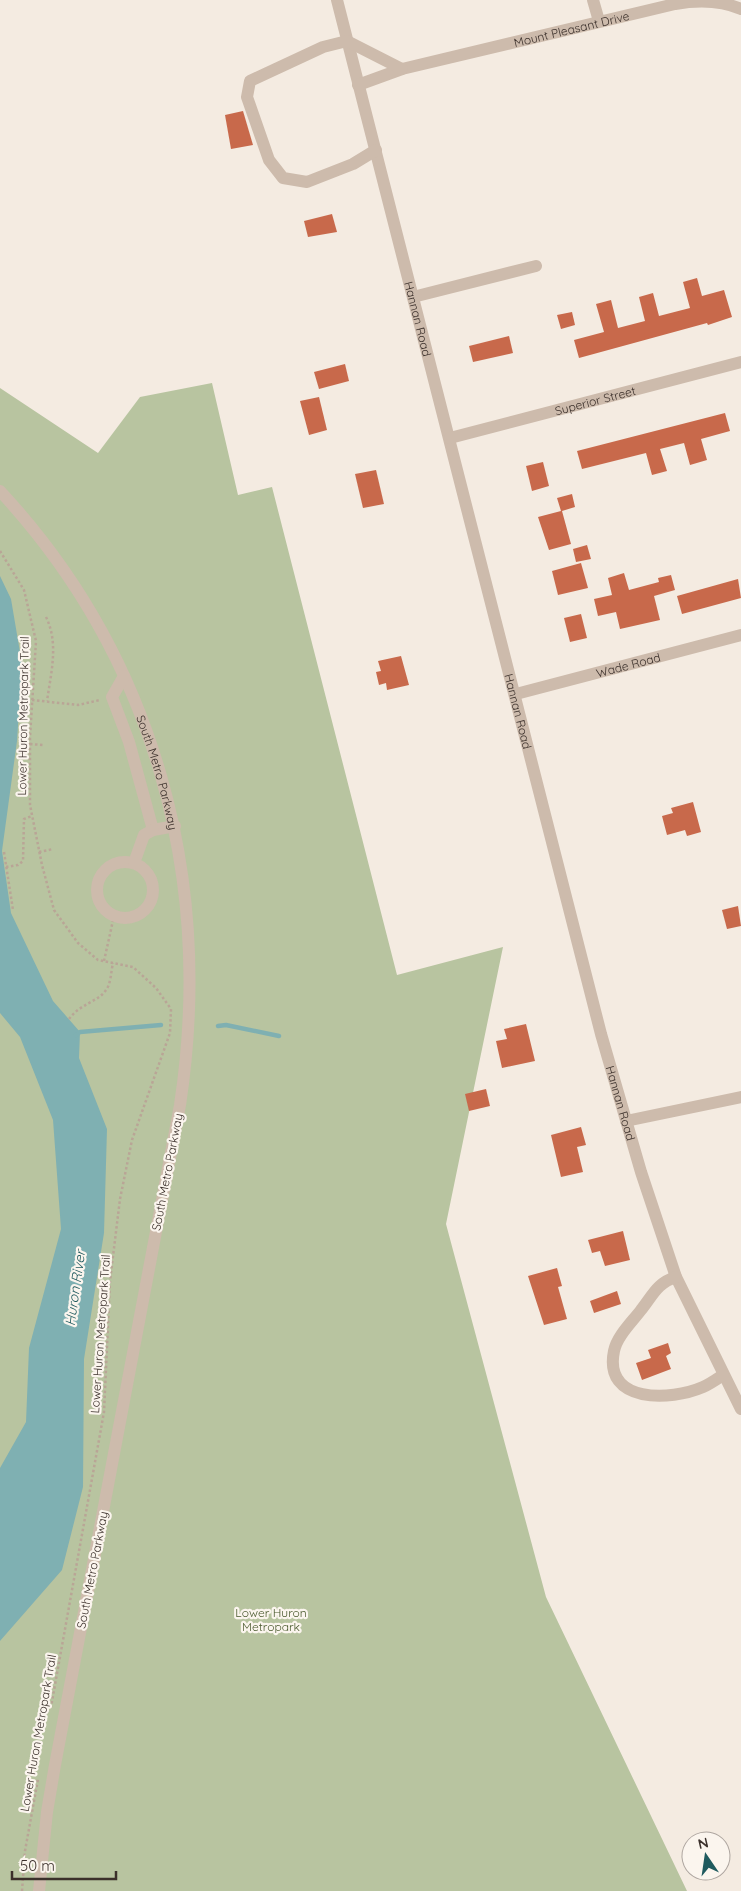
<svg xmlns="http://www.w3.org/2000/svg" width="741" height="1891" viewBox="0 0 741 1891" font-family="Quicksand,sans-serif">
<rect width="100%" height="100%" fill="#f4ebe1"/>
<path fill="#b8c4a0" d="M212,383L238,495L272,487L397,975L503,947L446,1224L546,1597L687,1891H0V388L98,453L140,397Z"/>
<path fill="#7fb0b2" d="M0,576L11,599L22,664L17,741L2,851L11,913L53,1001L80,1032L79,1058L107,1129L104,1233L84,1359L83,1487L62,1570L0,1641V1468L26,1422L29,1348L61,1229L53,1120L20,1037L0,1013Z"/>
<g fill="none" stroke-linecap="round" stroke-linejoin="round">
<g stroke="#7fb0b2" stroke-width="4.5">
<path d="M218,1026L226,1025L279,1036"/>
<path d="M76,1035L80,1032L161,1025"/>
</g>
</g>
<g fill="#c8694b">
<path d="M243,111L253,145L231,149L225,115Z"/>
<path d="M332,214L337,232L308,237L304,221Z"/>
<path d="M697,278L702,296L724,290L732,317L708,325L707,323L579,358L574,340L604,332L596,304L611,300L618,328L645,321L639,297L653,293L659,316L690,308L683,282Z"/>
<path d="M572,312L575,325L561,329L557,315Z"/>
<path d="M509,336L513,353L473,362L469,346Z"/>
<path d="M345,364L349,381L319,389L314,372Z"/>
<path d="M319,397L327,430L309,435L300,401Z"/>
<path d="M725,413L730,431L701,439L707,460L690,465L684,443L660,449L667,471L652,475L646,453L582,469L577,451Z"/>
<path d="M543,462L549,486L532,491L526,466Z"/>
<path d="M376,470L384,504L363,508L355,474Z"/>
<path d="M572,494L575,507L562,511L571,544L549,550L538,517L561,511L557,498Z"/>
<path d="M587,545L591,559L576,562L573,549Z"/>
<path d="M581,563L588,588L558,595L552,571Z"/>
<path d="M624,573L629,590L659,582L658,578L671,575L675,590L654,596L660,620L620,629L616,612L598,616L594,599L612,595L608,578Z"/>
<path d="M738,579L741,598L682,614L677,596Z"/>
<path d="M581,614L587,638L570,642L564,618Z"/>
<path d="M401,656L409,685L387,690L386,683L379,685L376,672L381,671L378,661Z"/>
<path d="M693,802L701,832L687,836L685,830L667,835L662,816L673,813L671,808Z"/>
<path d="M738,906L741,926L727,929L722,910Z"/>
<path d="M526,1024L535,1061L502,1068L496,1041L507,1039L504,1029Z"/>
<path d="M486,1089L490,1106L469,1111L465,1094Z"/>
<path d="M581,1127L586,1145L577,1147L583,1172L561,1177L551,1135Z"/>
<path d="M623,1231L630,1260L605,1266L600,1251L592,1253L588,1240Z"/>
<path d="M557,1268L562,1286L558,1287L567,1319L544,1325L528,1276Z"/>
<path d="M617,1291L621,1304L594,1313L590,1301Z"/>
<path d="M668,1343L671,1353L666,1356L671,1369L642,1380L636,1363L651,1358L648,1350Z"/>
</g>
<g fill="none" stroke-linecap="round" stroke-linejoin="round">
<g stroke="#b9a596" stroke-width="2.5" stroke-dasharray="2.5 2.5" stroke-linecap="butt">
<path d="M0,551L24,590L36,641L30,737V805L42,865L54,910L78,943L98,960L133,967L156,988L171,1009L170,1033L132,1140L120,1199L110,1281L104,1412L51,1707"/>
<path d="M46,617C59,643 51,673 47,701"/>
<path d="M32,700L78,705L100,700"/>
<path d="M30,744L43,745"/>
<path d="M4,852L13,910"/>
<path d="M39,852L53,849"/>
<path d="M6,867L18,865L23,861L24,819L32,816"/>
<path d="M104,961L114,916"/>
<path d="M69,1019C81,1003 98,1002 106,990C111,984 111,971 113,963"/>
<path d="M22,1891L25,1851L38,1779"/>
</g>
<g stroke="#cdbbac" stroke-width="12">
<path id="s1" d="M337,0L601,1034L641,1172L676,1277L741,1409"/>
<path d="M593,0L599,21"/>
<path id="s2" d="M358,85L402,69L675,4C698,0 720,0 741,9"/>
<path d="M376,150L353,164L307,182L283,178L269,160L247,97L250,81L323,47L347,41L402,69"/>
<path d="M413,297L536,266"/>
<path id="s3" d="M450,438L741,362"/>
<path id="s4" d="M0,491C156,659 214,881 180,1105L55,1765L47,1812L39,1891"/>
<path d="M124,676L112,697L129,742L153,830L175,826"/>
<path id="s5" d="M516,694L741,635"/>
<circle cx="125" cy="890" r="28"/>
<path d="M134,863L144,835L153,830"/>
<path d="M626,1121L741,1097"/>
<path d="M676,1277C657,1283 653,1295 641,1310C632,1322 617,1336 614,1351C603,1404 671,1401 703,1387C710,1384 717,1379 723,1375"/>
</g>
</g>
<g text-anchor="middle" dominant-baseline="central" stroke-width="4.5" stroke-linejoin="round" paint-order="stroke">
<g font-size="12" fill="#3b302b" stroke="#fbf5ee">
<text stroke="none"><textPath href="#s2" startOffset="221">Mount Pleasant Drive</textPath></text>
<text stroke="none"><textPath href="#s1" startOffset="329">Hannan Road</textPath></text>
<text stroke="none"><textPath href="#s3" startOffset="150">Superior Street</textPath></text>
<text stroke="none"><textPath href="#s5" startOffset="116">Wade Road</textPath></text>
<text stroke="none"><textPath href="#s1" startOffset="734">Hannan Road</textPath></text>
<text transform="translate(23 716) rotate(-89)">Lower Huron Metropark Trail</text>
<text stroke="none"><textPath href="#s4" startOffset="326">South Metro Parkway</textPath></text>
<text stroke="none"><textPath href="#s1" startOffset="1139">Hannan Road</textPath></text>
<text transform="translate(167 1172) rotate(-79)">South Metro Parkway</text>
<text transform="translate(100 1334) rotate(-86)">Lower Huron Metropark Trail</text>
<text transform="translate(92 1570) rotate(-79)">South Metro Parkway</text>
<text transform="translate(38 1733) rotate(-80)">Lower Huron Metropark Trail</text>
</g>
<g font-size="12" fill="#4a5a2e" stroke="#fbf5ee">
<text x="271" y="1612">Lower Huron<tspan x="271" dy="14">Metropark</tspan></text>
</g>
<g font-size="14" font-style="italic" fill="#1f5a5e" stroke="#fbf5ee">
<text transform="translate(75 1288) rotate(-82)">Huron River</text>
</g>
</g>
<g transform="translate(706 1856) rotate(347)"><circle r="24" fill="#fbf5ee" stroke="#aea6a0"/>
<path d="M0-4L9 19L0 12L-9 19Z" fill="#1f5a5e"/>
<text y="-8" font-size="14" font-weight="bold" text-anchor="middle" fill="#3b302b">N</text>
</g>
<path d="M12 1871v8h104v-8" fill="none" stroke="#3b302b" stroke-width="2.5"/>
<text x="20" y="1871" font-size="15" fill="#3b302b" stroke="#fbf5ee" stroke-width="4" paint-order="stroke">50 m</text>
</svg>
